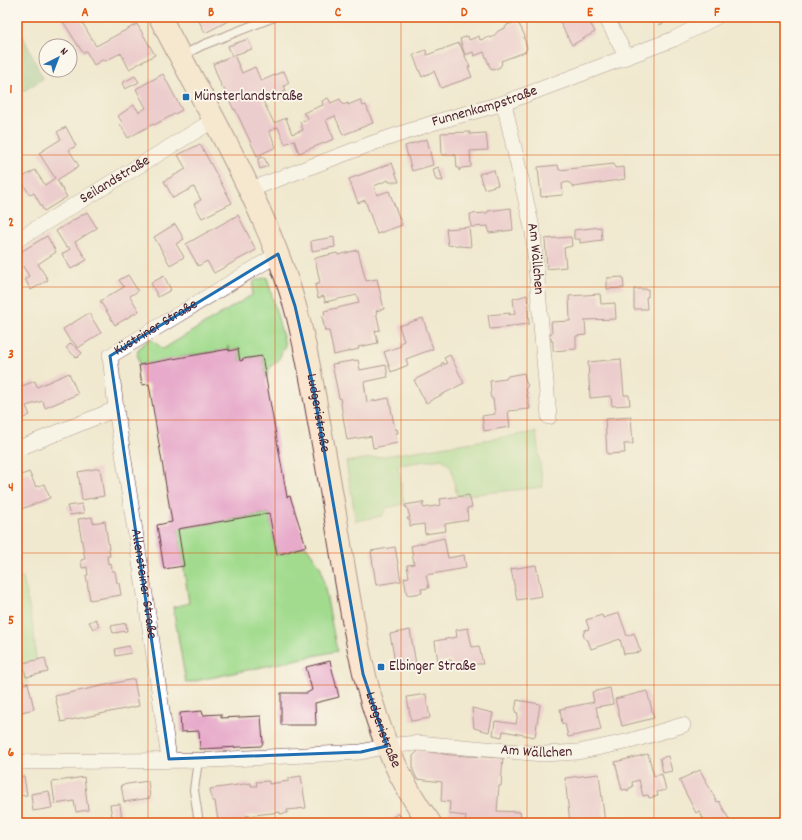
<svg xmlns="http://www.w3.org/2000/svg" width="802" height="840" viewBox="0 0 802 840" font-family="Dekko,sans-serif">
<rect width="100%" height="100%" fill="#fbf7ec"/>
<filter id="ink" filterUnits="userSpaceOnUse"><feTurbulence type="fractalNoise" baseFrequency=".025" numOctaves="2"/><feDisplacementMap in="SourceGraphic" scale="8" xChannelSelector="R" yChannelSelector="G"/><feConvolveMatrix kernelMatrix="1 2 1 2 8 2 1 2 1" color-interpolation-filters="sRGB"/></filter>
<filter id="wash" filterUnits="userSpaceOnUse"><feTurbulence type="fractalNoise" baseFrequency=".012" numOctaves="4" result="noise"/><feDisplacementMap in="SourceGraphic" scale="16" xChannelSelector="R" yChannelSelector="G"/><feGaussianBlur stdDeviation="0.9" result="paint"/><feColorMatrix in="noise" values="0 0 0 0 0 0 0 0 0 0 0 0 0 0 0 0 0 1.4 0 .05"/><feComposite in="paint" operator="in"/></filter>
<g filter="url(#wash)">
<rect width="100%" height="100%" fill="#f0e9cf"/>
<g fill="#a2db8e" stroke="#767d5c">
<path d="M267,277L285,345L278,361L271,366L266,378L262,356L243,359V360L240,361L238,349L229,351L228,346V349L140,365C135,350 137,348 151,339L163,349L252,295L254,281Z"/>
<path d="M536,432L543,487L457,496L451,467L442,459L398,465L404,504L386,508L382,516L356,521L346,462Z"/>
<path d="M269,513L277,555L306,546L321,568L337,651L186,683L173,607L189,603L178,529Z"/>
<path d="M23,577L34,631L36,660L23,663L28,683L17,685V578Z"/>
</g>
<path fill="#81bb79" stroke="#666d52" d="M17,23L43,79L17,95Z"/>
<g id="blocks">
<g fill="#e7aaca">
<path d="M66,17H79L96,46L137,24L155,55L129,69L121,53L105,61L104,59L94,65L86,51L83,53L62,20Z"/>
<path d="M197,17H236L205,33Z"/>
<path d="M246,17H257L248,21Z"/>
<path d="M557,17H587L595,32L572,45Z"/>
<path d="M656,17H670L671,19L660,25Z"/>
<path d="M515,22L519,24L525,36L524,38L527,48L525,52L501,61L502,63L500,67L493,70L490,67L484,52L474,56L473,52L465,55L460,39L468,36L469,40L479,36L480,40L490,37L492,38L498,31L505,28L507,25Z"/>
<path d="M248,39L252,49L234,55L242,73L255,67L261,81L284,71L289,83L284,86L286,91L263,101L274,123L286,118L292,134L303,130L300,122L308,119L306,114L304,115L303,113L323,105L322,101L328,98L331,103L340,99L343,105L348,103V105L360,100L363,106L366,105L373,123L343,135L335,116L326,120L334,139L299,153L294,140L285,144L278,127L269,131L276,147L257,156L235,109L234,110L223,87L222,88L213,64L232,56L228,46Z"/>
<path d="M459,43L470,67H468L472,77L441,88L434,71L422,77L413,55L426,50L427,55Z"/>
<path d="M163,74L182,110L154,125L153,124L128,138L120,124L122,122L118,116L134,105L139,112L146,108L136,89Z"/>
<path d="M135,76L139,82L125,89L122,83Z"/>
<path d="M66,127L76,146L69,150L79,166L57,180L67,197L44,211L34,193L30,195L20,179L21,178V177L22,176L23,177L35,170L45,185L55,178L39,153L61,139L57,132Z"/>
<path d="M470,132L469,134L486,133L488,150L470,151L471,167L461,168L459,171V168H457L456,155H442L441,133Z"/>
<path d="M427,139L433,165L412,171L405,146Z"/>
<path d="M200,144L232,203L202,218L194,204L201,200L194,187L173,198L164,181L186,169L178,155Z"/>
<path d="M262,157L265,159L268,166L260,169L258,162V159Z"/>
<path d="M392,163L399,182H389L388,180L374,186L377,195L389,191L402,225L377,234L365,200L358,203L349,179Z"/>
<path d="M614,164L615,168L624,167L625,179L574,187L568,182L564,183L562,184L563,195L541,197L538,167L558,165L559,170Z"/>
<path d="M439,167L443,181L436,180L433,169Z"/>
<path d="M494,170L498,185L484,189L479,174Z"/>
<path d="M511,208L513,230L489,233L488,226L471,227L470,214L487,213L488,211Z"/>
<path d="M87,212L97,228L75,242L87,260L71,269L62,254L70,249L68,246L66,247L56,231Z"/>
<path d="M238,215L256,250L214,273L207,261L198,266L186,244Z"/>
<path d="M175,224L184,239L176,244L184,257L170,265L154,237Z"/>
<path d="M469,227L471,247L448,245L446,229Z"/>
<path d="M601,227L602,240L580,243V239H574V230Z"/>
<path d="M47,236L56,252L38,264L48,280L31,290L25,279L29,276L17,257V254Z"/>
<path d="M334,237L335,247L312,251L311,241Z"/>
<path d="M571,237L572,246L564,248L566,267L547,269L545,239Z"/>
<path d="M358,250L366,281L377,279L384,309L376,311L380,330L375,331L378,343L358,347L359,349L334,355L329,331H325L322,316L325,315L324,311L359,303L357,295L325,302L324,296L318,298L315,285L320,283L315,258L337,253L338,255Z"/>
<path d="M128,275L138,291L130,296L139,311L115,325L100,301L124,287L119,280Z"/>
<path d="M164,276L171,290L158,297L151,283Z"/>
<path d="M623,277L624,288L607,289V278Z"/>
<path d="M634,289H648V297H646L647,309H634Z"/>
<path d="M600,294L601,304L615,303L616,319L585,320L586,335L576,336V349L553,351V341H551V338H549V334H551L552,332L551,322L570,321L569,296Z"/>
<path d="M527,295L529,324L511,326L512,327L490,329L488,315L510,313L509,315L515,314L513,299Z"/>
<path d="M89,313L101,333L78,348L72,340L70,341L63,329Z"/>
<path d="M423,318L433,349L406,359L408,365L391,372L384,352L401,346L400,343L404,341L399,326Z"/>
<path d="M71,343L82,353L77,358L66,348Z"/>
<path d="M229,349V351L238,349L240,361L243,360L242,359L262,356L287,497L290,496L306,546L277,555L269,513L178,529L184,566L164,569L157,525L172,522L149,384L142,385L139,365Z"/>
<path d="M450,355L464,383L426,403L414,380L442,366L441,364L443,362L444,365L447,363L444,358Z"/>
<path d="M621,359L624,395H629L630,405L612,406L611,396L590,398L588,362Z"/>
<path d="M358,360L360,370L386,365L388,377L364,382L367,402L389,398L395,430L397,429L398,433H395L397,443L373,448L371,436L347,440L340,398H339L332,364Z"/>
<path d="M69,373L78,394L45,408L43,401L26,406L30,415L17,421V388L35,381L37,387Z"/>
<path d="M524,373L526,383L528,385L526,388L530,409L508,411L510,427L484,431L482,416L495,414L493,399L491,398L490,393L491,391L490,381L506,379L508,376Z"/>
<path d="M631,417L633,444H624L625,453L607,454L605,419Z"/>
<path d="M100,468L104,496L82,500L78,472Z"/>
<path d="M29,472L36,487L44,484L50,498L19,510L18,509H17V480L20,478L19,476Z"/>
<path d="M469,495L472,507L467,508L468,520L445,524L446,531L425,534L424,524L410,526V520H408L407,518H410L407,507H405V505L423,502L424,504H422L424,508L441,505L440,499Z"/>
<path d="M82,504L84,513L70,515L67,506Z"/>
<path d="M92,517L93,523L105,521L110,556H107L108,564L111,563L112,571H115L117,583H119L121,595L90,600L86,575H88L87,567L82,568L81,560L85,559L78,519Z"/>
<path d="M444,538L448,558L464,555L466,568L426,575L429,588L421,589L422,593L407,595L404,578L409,577L407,565L414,564L411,546Z"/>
<path d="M395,547L401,581L376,585L371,551Z"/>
<path d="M536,565L542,596L517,600L511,569Z"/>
<path d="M619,613L627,636L634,633L641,652L624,654L620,639L591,649L588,640L585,639L583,635L585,630L589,629L586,620L602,615L603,618Z"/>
<path d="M96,619L99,626L93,629L89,622Z"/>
<path d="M126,623L127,631L113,633L111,626Z"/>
<path d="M468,628L472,647L479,646L483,664H468L453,666L451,660L438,662L435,641L457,637L456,630Z"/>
<path d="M410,630L416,664L396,668L390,634Z"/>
<path d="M129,646L131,653L116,656L115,649Z"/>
<path d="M45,658L48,672L26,677L23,663Z"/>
<path d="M330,661L339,697L315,703L316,725H281V693H307L312,690L306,667Z"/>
<path d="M134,679L139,706L61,722L55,696Z"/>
<path d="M28,683L34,709L17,713V686Z"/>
<path d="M610,688L613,704L596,707L601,730L568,737L565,723L562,724L560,709L594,702L592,692Z"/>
<path d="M647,691L654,718L622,726L615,699Z"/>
<path d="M426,694L430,718L411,721L407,697Z"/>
<path d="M517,700L540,704L535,737L503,731L502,737L493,735L495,721L516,724L518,713L515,712Z"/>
<path d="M472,708L493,713L489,732L474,728Z"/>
<path d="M202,711L203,715L221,714V718L261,716L263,743L261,746L200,749L199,731L181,732L180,713Z"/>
<path d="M419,750L450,755L503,758L501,786H499L497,811L520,812L522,822L561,821V823H465L466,816L449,814L450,802L441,801L442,782L417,779L413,770V756Z"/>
<path d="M648,754L654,776L662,774L666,790L657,792L658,796L649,798L648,795L643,796L639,780L632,782L633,787L629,788V790L627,791V789L622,790L615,762Z"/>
<path d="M668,756L672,771L663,773L660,758Z"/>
<path d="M700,770L717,802L719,801L731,823H705L699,811L696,813L679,780Z"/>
<path d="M599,774L605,823H570L565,778Z"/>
<path d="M24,776L27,795L17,796V777Z"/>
<path d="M301,776L306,808L287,810L288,813L280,814V812L246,816L247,823H215L214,821L218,820L216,808L215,801H212L210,789L251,783V786H257L256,782L269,781V784L289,781V778Z"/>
<path d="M84,777L88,810L76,812L74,801L55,804L52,782Z"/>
<path d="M148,781L150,798L124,802L121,785Z"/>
<path d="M49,791L52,808L33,811L31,794Z"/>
<path d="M120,804L122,820L113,822L110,805Z"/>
<path d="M398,813L405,823H385Z"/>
<path d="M132,818L133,823H122L121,820Z"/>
</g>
</g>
</g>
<g filter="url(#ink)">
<use href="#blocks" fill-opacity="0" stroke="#633d44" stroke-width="1"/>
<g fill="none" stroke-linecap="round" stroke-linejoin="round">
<defs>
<g id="lane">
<path d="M181,56L203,45L274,17"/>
<path d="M198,760L194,790L199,823"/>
</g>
<g id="street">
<path d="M606,17L626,56"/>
<path id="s1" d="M504,103L533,232L549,417"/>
<path id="s2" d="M249,190L373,143L436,122L504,103L674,39L716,17"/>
<path id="s3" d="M17,240L214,120"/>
<path id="s4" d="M116,409L146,601L169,759"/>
<path id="s5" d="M17,449L116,409L110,356L278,254"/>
<path id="s6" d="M17,762L212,760L361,752L387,746L417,743L543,754L578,752L630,741L683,725"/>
</g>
<g id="secondary">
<path id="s7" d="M160,17C207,110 266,205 295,306C306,346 313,387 320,428C329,475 336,521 344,568C359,657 374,749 430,823"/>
</g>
</defs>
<use href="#lane" stroke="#633d44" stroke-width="10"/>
<use href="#street" stroke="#633d44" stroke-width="16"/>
<use href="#secondary" stroke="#633d44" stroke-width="24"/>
<use href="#lane" stroke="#fff" stroke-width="8"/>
<use href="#street" stroke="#fff" stroke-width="15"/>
<use href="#secondary" stroke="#fce5cf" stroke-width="22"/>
</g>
</g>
<path d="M0 0H802V840H0ZM278,254L295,306L312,381L363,674L387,746L361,752L169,759L110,356Z" fill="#f0e9cf" fill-opacity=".55" fill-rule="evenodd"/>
<path fill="none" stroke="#1f6fb2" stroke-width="3" stroke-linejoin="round" d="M278,254L295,306L312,381L363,674L387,746L361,752L169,759L110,356Z"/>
<path fill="none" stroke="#e0560e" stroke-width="1" stroke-opacity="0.55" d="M148,17V823M275,17V823M401,17V823M527,17V823M654,17V823M17,155H785M17,287H785M17,420H785M17,553H785M17,685H785"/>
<g fill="#1f6fb2" stroke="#fbf7ec" stroke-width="1.5">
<rect x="182" y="93" width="8" height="8" rx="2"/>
<rect x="377" y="663" width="8" height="8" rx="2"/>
</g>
<g text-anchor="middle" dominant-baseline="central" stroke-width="3.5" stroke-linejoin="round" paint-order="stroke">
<g font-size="15" fill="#4a1f2b" stroke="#fbf7ec" text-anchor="start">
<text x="194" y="97">Münsterlandstraße</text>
<text x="389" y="667">Elbinger Straße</text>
</g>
<g font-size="15" fill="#4a1f2b" stroke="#fbf7ec">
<text stroke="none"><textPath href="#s2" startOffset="250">Funnenkampstraße</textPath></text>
<text stroke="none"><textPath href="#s3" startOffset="115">Seilandstraße</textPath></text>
<text stroke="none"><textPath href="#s1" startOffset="159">Am Wällchen</textPath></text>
<text stroke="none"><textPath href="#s5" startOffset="214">Küstriner Straße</textPath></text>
<text stroke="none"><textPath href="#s7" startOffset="429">Ludgeristraße</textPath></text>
<text stroke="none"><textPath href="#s4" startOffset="177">Allensteiner Straße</textPath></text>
<text stroke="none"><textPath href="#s7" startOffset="753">Ludgeristraße</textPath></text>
<text stroke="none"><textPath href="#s6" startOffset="521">Am Wällchen</textPath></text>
</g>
</g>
<rect width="802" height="840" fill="none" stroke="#fbf7ec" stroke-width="44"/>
<g transform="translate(58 58) rotate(42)"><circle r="19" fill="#fbf7ec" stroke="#b4a19f"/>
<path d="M0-3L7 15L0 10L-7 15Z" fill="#1f6fb2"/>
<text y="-6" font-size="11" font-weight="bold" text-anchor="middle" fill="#4a1f2b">N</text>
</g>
<rect x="22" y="22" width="758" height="796" fill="none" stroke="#e0560e" stroke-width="1.5"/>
<g font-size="13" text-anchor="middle" font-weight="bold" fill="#e0560e">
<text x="85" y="16">A</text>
<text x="211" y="16">B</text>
<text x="338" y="16">C</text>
<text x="464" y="16">D</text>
<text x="590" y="16">E</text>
<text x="717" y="16">F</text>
<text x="11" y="93">1</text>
<text x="11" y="226">2</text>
<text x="11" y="358">3</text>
<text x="11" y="491">4</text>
<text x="11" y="624">5</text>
<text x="11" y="756">6</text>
</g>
</svg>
